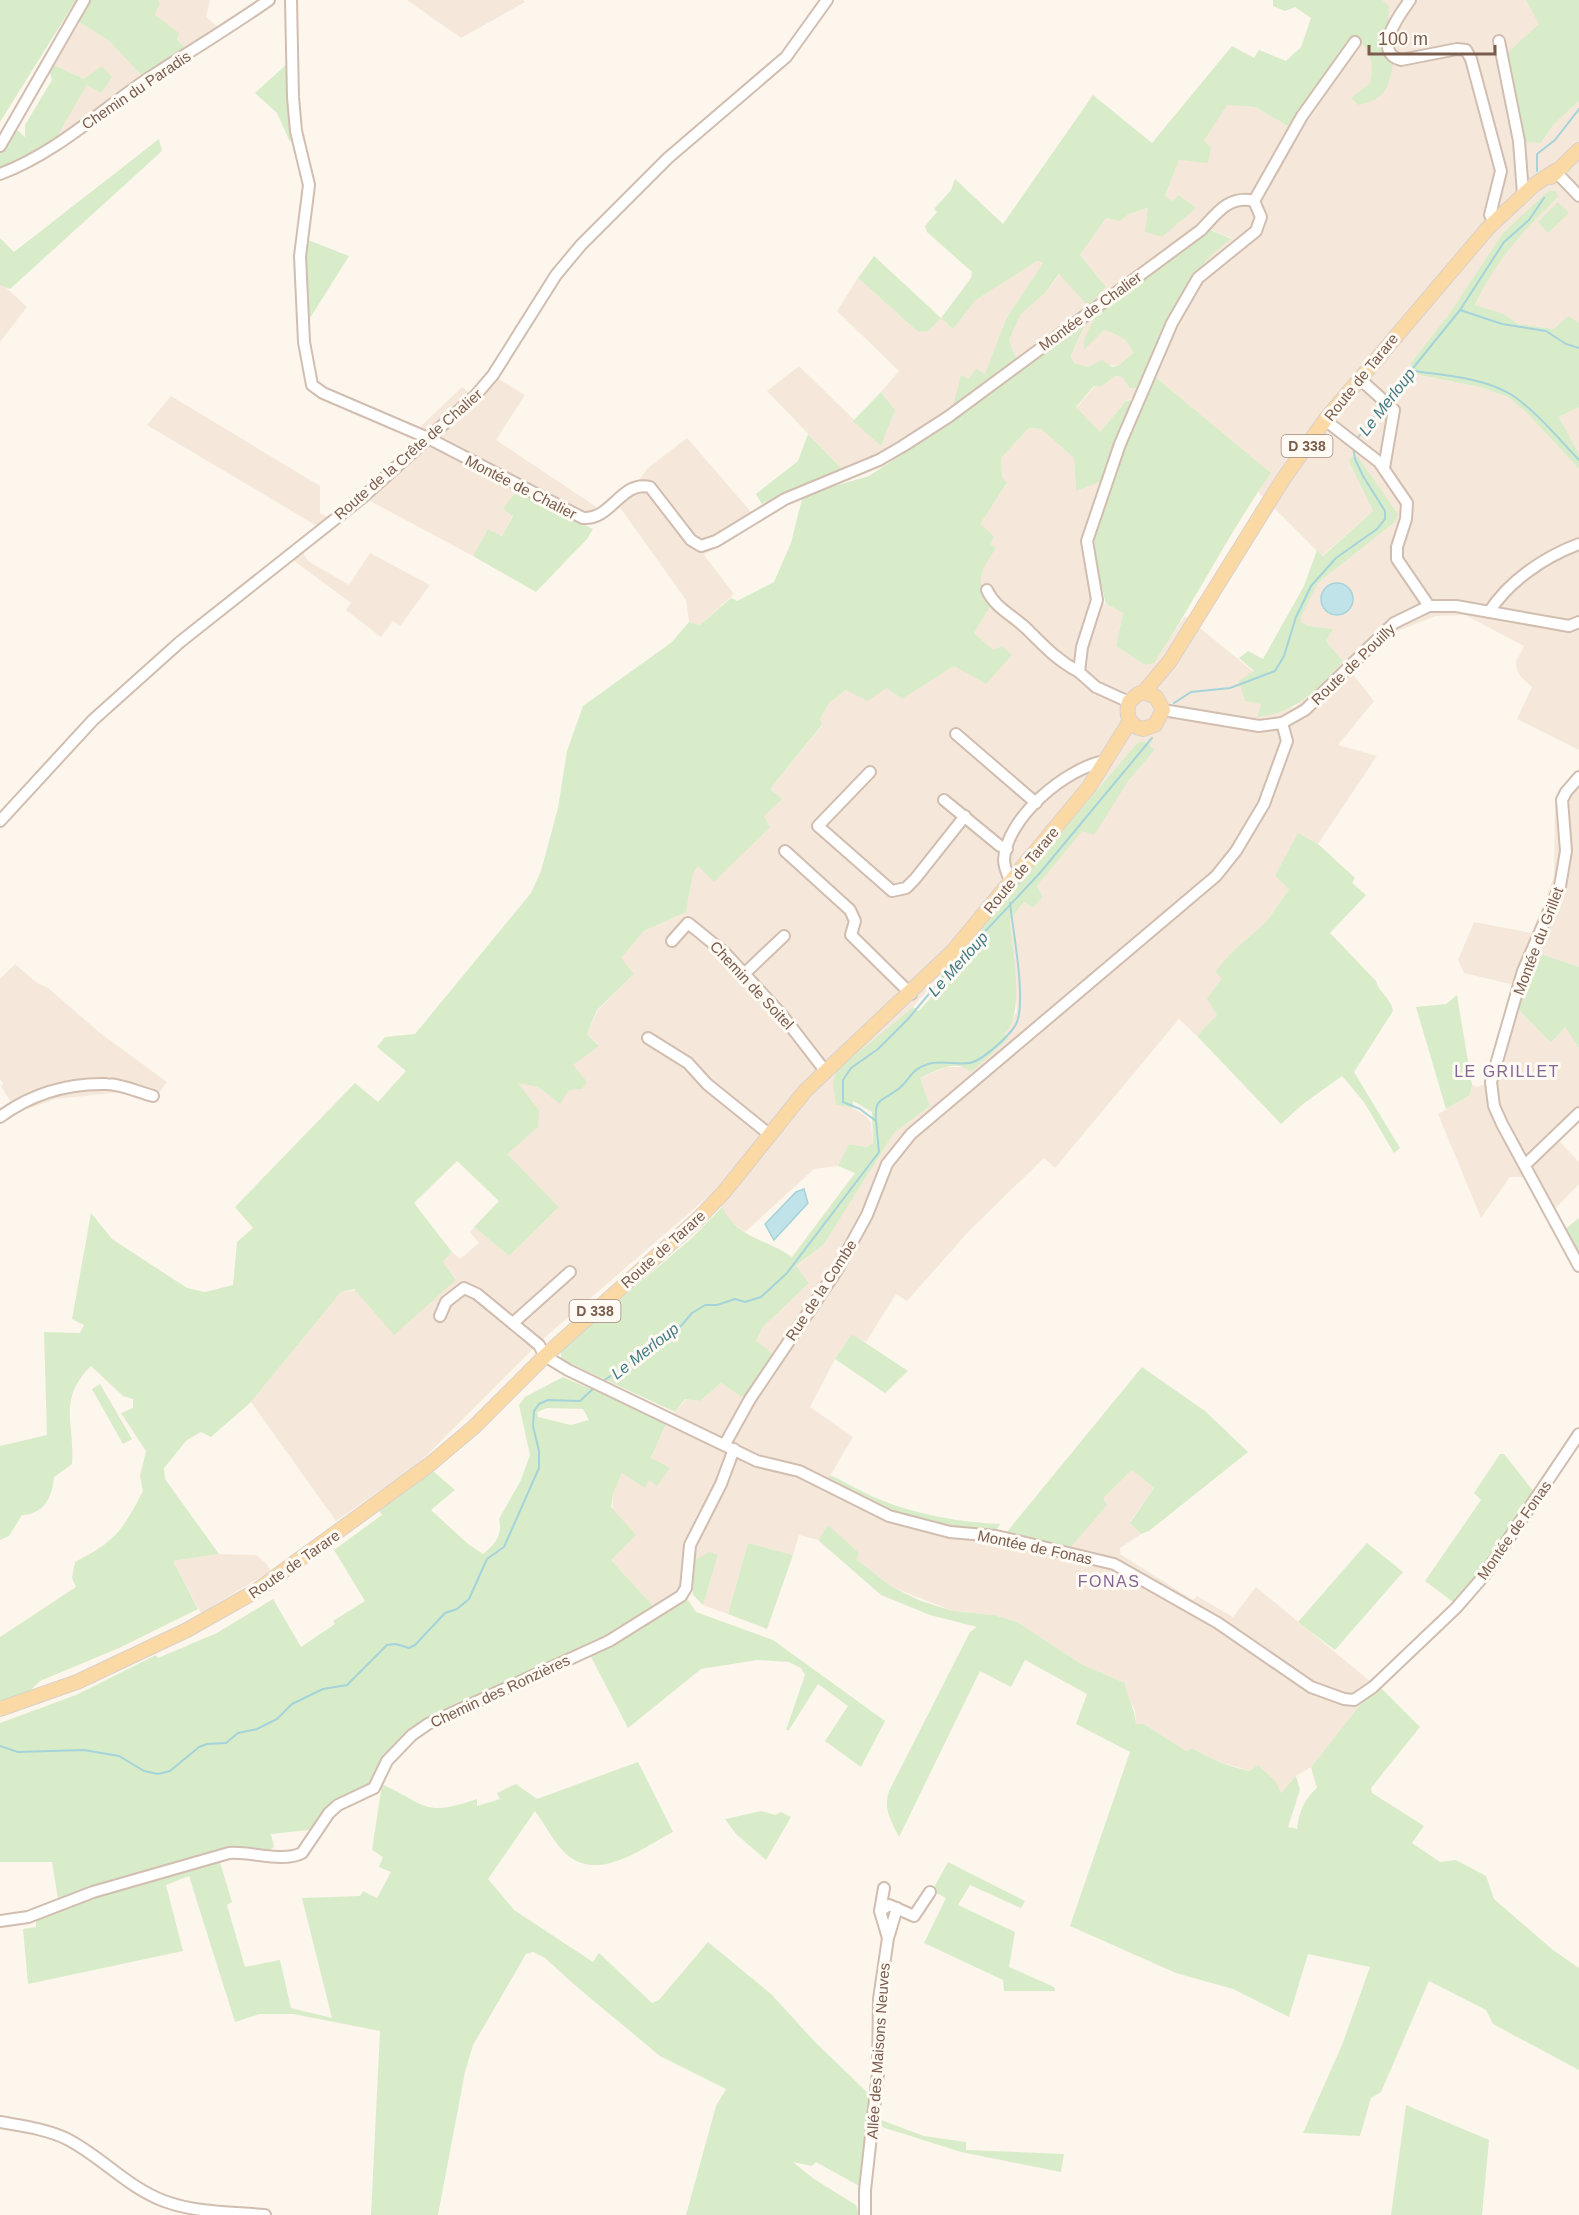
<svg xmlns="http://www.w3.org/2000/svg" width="1579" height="2215" viewBox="0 0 1579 2215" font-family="Arial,sans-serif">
<rect width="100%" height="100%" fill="#fdf6ec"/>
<g fill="#f5e8da">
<path d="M158,0H210L206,17L220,29L189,51L155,15L160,3Z"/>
<path d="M407,0H523L525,2L461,38Z"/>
<path d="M1382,0H1526L1540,24L1541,143L1554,124L1579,101V323L1554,329L1518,324L1504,314L1475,306L1490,274L1510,245L1558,197L1502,234L1449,314L1410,364L1419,375L1480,387L1508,397L1527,413L1579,469V750L1517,719L1532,687L1521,677L1517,670L1516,662L1524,646L1465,615L1436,616L1390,634L1351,672L1374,701L1338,745L1377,756L1318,844L1298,833L1289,889L1267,921L1232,952L1222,978L1218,1015L1197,1036L1179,1019L1055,1168L1044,1158L969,1231L907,1301L896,1294L866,1342L852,1335L835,1359L810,1407L853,1437L827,1481L865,1503L1006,1533L1102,1498L1132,1470L1154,1488L1130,1522L1141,1534L1120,1548V1554L1193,1600L1197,1596L1233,1617L1256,1587L1371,1682L1356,1691L1361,1704L1355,1713L1311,1767L1296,1776L1281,1793L1250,1771L1213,1760L1192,1748L1186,1751L1144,1724H1136L1135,1710L1127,1696L1125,1683L1083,1665L1017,1622L994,1615L953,1611L892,1587L856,1559L828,1526L818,1540L799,1535L793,1555L748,1543L728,1614L703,1605L718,1555L665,1611L654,1607L611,1560L613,1494L622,1473L644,1487L649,1479L657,1485L651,1459L667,1422L686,1399L700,1401L721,1383L745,1398L756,1341L763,1327L809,1283L796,1267L824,1244L894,1133L930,1106L920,1078L946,1067H966L1004,1034L1017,1011L1010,920L1024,902L1033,908L1043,897L1037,886L1082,830L1094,834L1129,780L1155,750L1145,741L1137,743L913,1007L837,1070L836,1105L853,1108L865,1115L871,1123L873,1143L866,1147L849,1144L838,1166L814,1169L745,1232L729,1220L722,1207L710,1195L543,1339L419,1463L336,1521L251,1402L341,1292L456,1279L443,1262L452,1252L460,1259L479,1243L470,1232L474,1227L509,1256L559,1207L506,1154L539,1110L517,1082L538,1087L560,1104L572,1065L599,1045L587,1034L598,1010L634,974L620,959L644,931L686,912L693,874L698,866L714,881L770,826L763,816L770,789L822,726L820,719L829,703L846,690L886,688L902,699L954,666L1012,656L1002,646L993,651L974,633L992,604L981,590V571L995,548L991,546L994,536L979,524L1007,484L1002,477L1001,458L1029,428L1041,429L1074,458L1076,490L1101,481L1104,485L1091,525L1097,600L1123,613L1116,646L1145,665L1153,663L1185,616L1254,672L1261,704L1257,716L1295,707L1343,661L1326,641L1332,629L1309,626L1301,622V617L1318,583L1395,522L1349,462L1373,511L1322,556L1258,492L1271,473L1154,376L1147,391L1126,401L1100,432L1076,408L1095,386H1102L1115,376L1122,377L1164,332L1199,269L1217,248L1232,238L1208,229L1084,349L1104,330L1118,334L1128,342L1133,353L1119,365L1088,367L1074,363L1071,357L1088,318L1017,361L1009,340L1021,314L1045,293L1060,274L1106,287L1080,255L1106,218L1120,221L1129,214L1173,201L1165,197L1179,159L1204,141L1227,104L1255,107L1288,126L1352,40L1360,41L1371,55L1373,65L1370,83L1352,98L1358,105L1386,56Z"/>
<path d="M80,22L109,41L143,77L127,104L68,145L55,140L87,85L84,79L54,65Z"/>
<path d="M1037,261L1043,264L1006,319L985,375L952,410L897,448L844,471L767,391L799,366L881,446L895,410L881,392L899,371L837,311L858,278L917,331L941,318L953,329L976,300Z"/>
<path d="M1,283L27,307L0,342V285Z"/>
<path d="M490,374L525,395L496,440L601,510L588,515L521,484L504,509L513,515L502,536L488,529L473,556L357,494L418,440V429L462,387L471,394Z"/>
<path d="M171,396L320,486V513L328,517L317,526L147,425Z"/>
<path d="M1579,407V454L1559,417Z"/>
<path d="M687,438L758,520L704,555L734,594L700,625L689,622L686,600L619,506L648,468Z"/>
<path d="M303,553L308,561L349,585L370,553L430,585L400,626L393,621L381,637L346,610L351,603L293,560Z"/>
<path d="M1579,769V967L1536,952L1523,987L1464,973L1458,960L1474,922L1532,933L1554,877L1555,798Z"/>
<path d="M15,964L37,983L48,988L100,1033L167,1082L153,1101L122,1092L56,1099L18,1112L1,1087L3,1083L0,1079V979Z"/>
<path d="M1518,1009L1551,1043L1565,1027L1579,1048V1120L1559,1141L1579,1162V1184L1546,1218L1524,1177H1510L1481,1218L1438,1114L1470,1095L1472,1085L1478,1087L1500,1077Z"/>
<path d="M219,1554L256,1555L266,1563L271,1571L201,1613L173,1561Z"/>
</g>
<g fill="#d8ecc9" fill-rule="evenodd">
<path d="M0,0H76L0,122Z"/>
<path d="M90,0H158L160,3L155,15L179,33L177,39L189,51L143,77L109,41L78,21Z"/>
<path d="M1273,0H1382L1389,6L1386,56L1393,64C1388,90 1385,99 1358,105L1351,98L1370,83C1374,64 1372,56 1360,41L1352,40L1288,126L1255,107L1227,105L1204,141L1211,148L1208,163L1179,160L1165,196L1173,201L1179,195L1196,208L1162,237L1145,232L1148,208L1129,214L1120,221L1106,218L1080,255L1106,287L1088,306L1059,274L1045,293L1021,314L1009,340L1017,361L952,410L961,375L968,379L976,369L985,374L1006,319L1043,263L1037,261L976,300L953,329L941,318L927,332L917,331L858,278L874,256L941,318L971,278L972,272L927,232L925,226L937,212L934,209L951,190L955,179L1003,224L1093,95L1152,143L1232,46L1254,58L1259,50L1286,61L1301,47L1311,18L1295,7L1285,11L1273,6Z"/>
<path d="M1526,0H1579V101L1554,124L1541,143L1522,142L1506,54L1539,24Z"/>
<path d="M288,63L292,138L290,142L277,113L255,93Z"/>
<path d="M54,65L84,79L102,66L112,77L101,93L87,85L55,140L4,171L0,170V154L16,129L25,137V125L52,80L50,73Z"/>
<path d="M159,139L162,151L10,289L0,285V238L14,252Z"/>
<path d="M1548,191H1556L1558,197C1520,235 1498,257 1475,305L1504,314L1518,324L1554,329L1568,316L1579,323V407L1559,417L1579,454V469L1527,413L1508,397L1480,387L1419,375L1410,364L1449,314L1502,234Z"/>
<path d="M1558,202L1569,213L1548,233L1538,222Z"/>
<path d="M1208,229L1232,239C1186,266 1160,340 1138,388H1130L1122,377L1115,376L1102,386H1094L1076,407L1100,432L1126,401L1133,400L1101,481L1076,491L1074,458L1041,429L1029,428L1001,458L1002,477L1007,483L980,524L994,536L991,545L996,548C981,571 973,580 992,604L974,633L993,650L1002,646L1012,655L986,684L954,666L902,699L886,688L868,701L846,690L829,703L820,719L822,725L770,789L782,799L764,816L770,827L714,882L698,866L693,874L686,912L644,931L621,958L634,974L597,1010L587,1034L599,1046L573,1065L587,1082L582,1089L569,1090L560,1104L538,1087L518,1083L539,1110L538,1127L507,1154L559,1207L509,1256L474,1227L499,1201L457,1161L414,1203L452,1252L443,1262L456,1280L394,1335L354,1289L341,1292L251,1402L211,1437L201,1432L187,1440L164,1468L165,1479L219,1554L173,1561L198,1609L119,1648L40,1681L28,1693L0,1701V1637L76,1587L72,1578L75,1562C116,1541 122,1531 143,1491L140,1476L146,1451L121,1413L133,1408V1399L123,1396L91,1366C57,1400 75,1423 72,1464L54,1477C52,1498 44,1514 22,1515L9,1536L0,1540V1446L47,1435L44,1332L80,1333L84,1325L72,1319L91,1213L112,1239L187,1288L205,1292L233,1285L237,1242L253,1228L235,1207L355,1083L378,1102L406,1071L377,1047L385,1037L415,1034L531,893L541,871L558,808L567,751L583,706L672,642L689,622L700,625L731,598L737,601L774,582L791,543L803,495L869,476L952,421L1088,318L1071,356L1074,363L1088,367L1102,360L1112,367L1119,365L1133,353C1127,338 1119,335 1104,330L1084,350V339L1096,315Z"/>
<path d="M308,240L349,256L310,318C300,295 300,263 308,240Z"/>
<path d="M1154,376L1271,473C1228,534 1195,601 1154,663L1145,665L1116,646L1123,613L1106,604L1092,548L1126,439Z"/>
<path d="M881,392L895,410L881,446L853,421Z"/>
<path d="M808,434L844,471L800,486L762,504L756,494L798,461Z"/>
<path d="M1351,457H1358L1398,514L1395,522L1318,583L1301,617V622L1309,626L1333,629L1326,641L1343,661C1316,690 1299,712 1257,717L1261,704L1245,701L1239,681L1254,671L1239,658L1248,651L1263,659L1304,586L1317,550L1323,556L1373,511L1349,462Z"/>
<path d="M517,490L593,529L587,539L536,592L473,556L488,529L502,536L513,516L503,509Z"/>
<path d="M1145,741L1155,750L1129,780L1094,835L1082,831L1037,886L1043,897L1033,908L1024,902L1010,920C1012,948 1026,1016 1004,1034L1008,1039L971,1072C956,1058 936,1071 920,1078L930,1106L894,1133L824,1244L796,1266L809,1283L763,1327L756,1341L773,1354L745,1399L721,1383L700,1401L685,1399L675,1412L561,1359V1350L693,1237L722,1207C739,1240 766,1238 792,1257L855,1173L838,1166L849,1144L866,1147L873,1143L872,1112L853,1101V1108L836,1105L833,1083L837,1070L913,1007L919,1011L946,981L940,976L1137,743Z"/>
<path d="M1298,833L1318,844L1355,878L1352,883L1366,895L1330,933L1376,981C1379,993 1392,999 1393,1011L1354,1072L1400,1148L1394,1153L1364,1102L1342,1076L1303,1104L1281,1124L1197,1036L1217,1015L1207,999L1222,978L1215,972L1232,952L1267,921L1289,889L1275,876Z"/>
<path d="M1536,952L1579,967V1048L1565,1027L1551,1043L1518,1009Z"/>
<path d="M1457,995L1472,1085L1470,1095L1446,1109L1416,1007L1446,1004Z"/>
<path d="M1579,1218V1257L1564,1230Z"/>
<path d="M852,1334L908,1371L885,1393L835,1359Z"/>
<path d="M1142,1367L1205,1411L1248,1452L1149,1531L1141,1534L1130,1523L1154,1488L1132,1470L1103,1498L1107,1505L1070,1548L1006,1533Z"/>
<path d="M563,1377L667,1422L651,1458L670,1468L657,1486L649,1480L645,1488L622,1473L613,1494L611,1507L636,1535L611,1560L654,1607L618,1632L438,1712L406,1735L369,1786L329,1805L309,1830L271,1834L274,1847L269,1850L237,1848L193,1858L58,1899L52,1862H0V1723L76,1695L156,1655L158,1658L217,1633L273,1599L301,1647L335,1624L333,1621L365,1601L334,1550L382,1515L379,1510L433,1471L455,1490L431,1510L468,1544L483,1554C495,1544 503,1535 499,1519L521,1480L530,1455L519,1405L525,1397ZM547,1408L583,1409L589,1420L571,1425L538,1417L537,1412Z"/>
<path d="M100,1384L132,1439L123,1444L92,1389Z"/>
<path d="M1500,1454H1504L1535,1493L1483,1572L1453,1602L1425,1581L1481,1500L1474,1493Z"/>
<path d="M830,1475C847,1483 863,1493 881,1500C914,1514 964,1523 1000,1524L995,1532L952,1528L893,1515L826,1481Z"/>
<path d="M828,1525L859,1553L856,1559L892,1587L921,1601L953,1611L994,1615L1017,1622L1083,1665L1125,1683C1127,1698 1135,1708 1136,1724H1144L1186,1751L1192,1748C1210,1759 1229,1767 1250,1771L1258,1765L1276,1782L1281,1793L1296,1776L1300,1790L1288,1827L1297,1829C1299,1812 1304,1799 1317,1788L1311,1767L1361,1704L1380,1687L1420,1727L1371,1788L1372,1793L1424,1826L1412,1843L1440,1862L1456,1860L1486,1876L1494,1899L1553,1950L1579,1968V2070L1493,2024L1486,2010L1429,1981L1381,2092L1371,2098L1360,2136L1303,2133L1342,2045L1370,1967L1308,1954L1289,2017L1233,1989L1176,1973L1070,1926L1130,1752L1076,1724L1087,1694L1025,1660L1011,1687L980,1671L899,1837C891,1820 883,1810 889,1791L970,1632L977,1627L930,1615L881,1595L818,1540Z"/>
<path d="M748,1543L793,1555L767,1629L728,1614Z"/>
<path d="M1367,1543L1403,1572L1335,1650L1298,1622Z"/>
<path d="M709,1552L718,1555L703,1605L693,1595L692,1562Z"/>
<path d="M686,1597L696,1612L773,1640L885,1721L861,1767L825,1741L848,1706L818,1684L789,1730H786L805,1675L801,1668L789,1662L757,1660L701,1669L628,1728L590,1655L632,1633Z"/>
<path d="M638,1762L673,1832C642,1848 599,1883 566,1854C554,1843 545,1824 535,1811L488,1879L514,1910L593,1962L599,1953L652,2003L659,2000L708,1942L771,1994L815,2042L870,2095L868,2136L861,2187L816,2162L812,2166L793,2162L814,2179L856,2205L859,2215H686L716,2106L726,2089L660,2056L577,1987L545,1958L533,1952L526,1954L473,2045L465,2072L438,2215H371L380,2031L293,2014H260L235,2022L189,1876L166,1885L183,1951L28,1984L23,1929L36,1927V1920L98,1895L219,1859L232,1902L227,1905L245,1967L280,1960L291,2008L332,2018L302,1898L360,1896L363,1891L377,1898L391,1872L379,1867L383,1857L372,1850L382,1784C428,1806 424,1817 477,1799V1806L500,1799L497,1793L516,1784L537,1799Z"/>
<path d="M761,1811L775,1815L781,1812L791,1817L766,1860L736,1834L725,1819Z"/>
<path d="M948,1862L1025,1901L1021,1908L970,1885L958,1905L1015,1932L1009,1967L1054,1987L1055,1991H1004L1003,1980L924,1943L946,1898L932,1891Z"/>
<path d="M1406,2105L1489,2140L1482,2215H1391Z"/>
<path d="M881,2120L924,2136L966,2142V2150L1064,2154L1061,2172L961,2152L882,2127Z"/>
</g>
<g fill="#bfe3e8" stroke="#a5d3da" stroke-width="1.5">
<circle cx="1337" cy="599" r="16"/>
<path d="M804,1189L808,1203L774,1240L765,1224L796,1192Z"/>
</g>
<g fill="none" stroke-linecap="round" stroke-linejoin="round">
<g stroke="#a5d3da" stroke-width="2">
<path d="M1537,171V154L1555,140L1579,109"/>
<path d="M1460,310L1502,324L1546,331L1566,344L1579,348"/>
<path d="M1413,371C1444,375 1485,378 1512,395C1537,412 1558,438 1579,460"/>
<path d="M1388,399L1460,310L1504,242L1529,220L1544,198"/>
<path d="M1357,439L1383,405"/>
<path d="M1174,703L1191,692L1230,688L1275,671L1284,656L1296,617L1311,586L1336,558L1377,529L1385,519V511L1363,476L1355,459L1353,446"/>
<path d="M876,1121C874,1098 882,1101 897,1090C910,1081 909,1070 928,1064C942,1060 955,1065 969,1063C981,1062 1012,1034 1017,1022C1026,997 1013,932 1010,903"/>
<path d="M602,1382L681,1326L692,1313L705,1305H717L735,1299L745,1302L761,1297L787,1273L879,1152L876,1121L860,1109L843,1102V1080L851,1068L878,1049L908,1019L948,971L1039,874L1152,738"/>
<path d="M0,1746L18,1752L84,1750L119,1756L144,1771L158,1774L170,1771L199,1747L207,1744L226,1743L238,1733L257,1729L277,1719L292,1704L323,1689L347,1685L387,1645L396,1644L409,1648L415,1645L445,1613L457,1609L469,1599L487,1559L504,1547L539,1468V1451L533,1426L534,1411L539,1404L548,1400L580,1401L595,1387"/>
</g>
<defs>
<g id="minor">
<path d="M291,0L293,97L296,131L309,185L300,256L304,342L312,385L323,393L428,438L583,518C612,520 621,480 650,487L691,540L701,546L716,541L785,499L879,460L903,446L948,417L1201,230C1217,213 1229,195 1254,201L1261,217L1256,231L1198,278L1172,323L1120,444L1087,541L1097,600L1082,647L1079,672L1096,687L1129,702"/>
<path d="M1410,0C1400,14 1371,52 1401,60L1457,49L1466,50L1471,59L1501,171L1490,215L1494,222"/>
<path d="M1499,41L1519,141L1523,194"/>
<path d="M0,146L84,0"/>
<path d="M1555,171L1579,196"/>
<path d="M0,174C54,154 99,112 146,80C187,53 229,28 269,0"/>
<path d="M1254,201L1302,116L1355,42"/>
<path d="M1361,380L1394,410L1384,468"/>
<path d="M1325,420L1379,462L1407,503L1406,519L1397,547V559L1429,606"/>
<path d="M987,590C995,608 1014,616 1028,630C1046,648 1056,659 1079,672"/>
<path d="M1489,612C1509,581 1544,557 1579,544"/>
<path d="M1163,710L1259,726L1282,723L1305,710L1394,623L1429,606H1456L1569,626L1579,622"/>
<path d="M956,734L1036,803"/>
<path d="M870,772L818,826L892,891L906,888L915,879L965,816"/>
<path d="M1579,777L1566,792L1562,800L1566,851L1560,886L1523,971L1491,1082L1494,1106L1502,1124L1579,1266"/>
<path d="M944,800L1000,846L1007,849"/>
<path d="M0,821L93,720L180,642L363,497L475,396L493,375L556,275L581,245L668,158L786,57L827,0"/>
<path d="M785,851L850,910L855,921L851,935L911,994"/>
<path d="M1011,883C1008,876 1004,867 1004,860C1006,818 1066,768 1105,761"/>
<path d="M672,941L688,923L725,953L782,1015L826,1072"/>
<path d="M743,975L784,936"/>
<path d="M648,1038L688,1063L707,1084L769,1134"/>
<path d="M0,1117C31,1094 68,1083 107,1084C121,1084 138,1092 153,1096"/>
<path d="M1525,1165L1579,1113"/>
<path d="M440,1316L446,1302L464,1288L477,1294L539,1345L545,1356L568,1370L757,1461L799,1471L889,1516L950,1532L996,1536L1114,1564L1218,1623L1311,1687L1344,1699L1354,1700L1373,1687L1456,1608L1483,1577L1579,1434"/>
<path d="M513,1323L570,1272"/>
<path d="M725,1444L750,1399L837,1270L867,1215L887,1164L911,1134L1216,876L1236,851L1264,804L1287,741L1282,723"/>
<path d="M880,1911L889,1905L914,1916L930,1892"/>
<path d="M0,1921L28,1917L93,1892L229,1853C251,1851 282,1863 302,1853L329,1813L338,1805L374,1788L387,1761L412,1735L428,1724L609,1641L681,1596L686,1588L690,1545L721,1484L734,1449"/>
<path d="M889,1935L897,1908"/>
<path d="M0,2122C22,2126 47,2129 67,2139C102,2157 127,2187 164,2201C196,2213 231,2212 265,2215"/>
<path d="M865,2215V2190L878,2073L879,1999L888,1938L880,1911L884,1888"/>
</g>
<g id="major">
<path d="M1551,177L1579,150"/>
<path d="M1144,692L1156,697L1163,710L1155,725L1143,729C1129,726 1125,715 1129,702L1138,694L1144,692L1170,661L1282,481L1325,420L1488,228L1534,185L1555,171"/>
<path d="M0,1709L77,1682L187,1630L256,1591L429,1465L474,1427L545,1356L698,1219L724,1192L805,1091L953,951L1089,787L1130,721"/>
</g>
</defs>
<use href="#minor" stroke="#d1beb0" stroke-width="14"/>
<use href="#major" stroke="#dad1cd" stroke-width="16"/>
<use href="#minor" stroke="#fff" stroke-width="10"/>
<use href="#major" stroke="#fbd9a5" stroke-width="14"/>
</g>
<g text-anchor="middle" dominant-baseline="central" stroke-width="6" stroke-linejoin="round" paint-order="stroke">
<g fill="#fffaf3" stroke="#a28b7f" stroke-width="1.5">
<rect x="1281.5" y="435" width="51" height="22" rx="4.5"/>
<rect x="569.5" y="1300" width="51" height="22" rx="4.5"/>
</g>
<g font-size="14" font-weight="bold" fill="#7a5c4d">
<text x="1307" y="446">D 338</text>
<text x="595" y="1311">D 338</text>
</g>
<g font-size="15" fill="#7a5c4d" stroke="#fffaf3">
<text transform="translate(136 90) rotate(-34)">Chemin du Paradis</text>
<text transform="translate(1090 311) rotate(-36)">Montée de Chalier</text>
<text transform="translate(1361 377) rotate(-51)">Route de Tarare</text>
<text transform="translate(408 454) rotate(-41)">Route de la Crête de Chalier</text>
<text transform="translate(521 487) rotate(27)">Montée de Chalier</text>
<text transform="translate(1353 664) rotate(-44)">Route de Pouilly</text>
<text transform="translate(1021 870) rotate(-50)">Route de Tarare</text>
<text transform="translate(1538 941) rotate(-69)">Montée du Grillet</text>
<text transform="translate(752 985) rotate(47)">Chemin de Soitel</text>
<text transform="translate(663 1249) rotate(-42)">Route de Tarare</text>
<text transform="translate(821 1290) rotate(-57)">Rue de la Combe</text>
<text transform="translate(1514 1530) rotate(-55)">Montée de Fonas</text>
<text transform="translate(1035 1547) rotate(12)">Montée de Fonas</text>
<text transform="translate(294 1564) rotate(-35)">Route de Tarare</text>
<text transform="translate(500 1691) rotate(-25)">Chemin des Ronzières</text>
<text transform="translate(878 2051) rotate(-86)">Allée des Maisons Neuves</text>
</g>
<g font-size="16" font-style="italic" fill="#437c86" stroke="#fffaf3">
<text transform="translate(1387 402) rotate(-52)">Le Merloup</text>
<text transform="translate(958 964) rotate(-48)">Le Merloup</text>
<text transform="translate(645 1351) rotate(-38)">Le Merloup</text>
</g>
<g font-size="16" letter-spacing="1.5" fill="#846695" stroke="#fffaf3">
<text x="1507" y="1071">LE GRILLET</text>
<text x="1109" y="1581">FONAS</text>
</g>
</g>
<path d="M1369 45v9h126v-9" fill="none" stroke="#7a5c4d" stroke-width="3"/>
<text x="1378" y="45" font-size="18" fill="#7a5c4d" stroke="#fffaf3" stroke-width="4.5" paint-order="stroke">100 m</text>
</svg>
